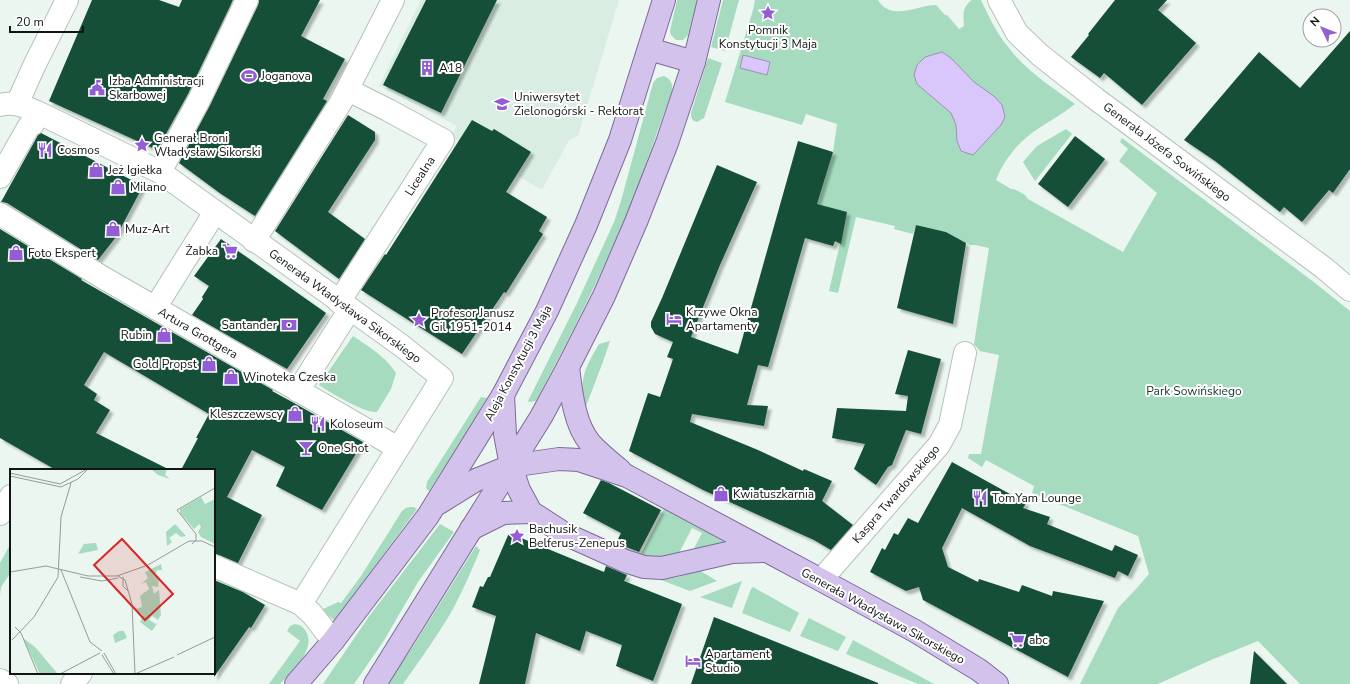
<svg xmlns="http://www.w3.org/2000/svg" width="1350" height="684" viewBox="0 0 1350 684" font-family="'Nunito Sans',sans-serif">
<defs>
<filter id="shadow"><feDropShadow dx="3.5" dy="3.5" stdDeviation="1" flood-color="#0004"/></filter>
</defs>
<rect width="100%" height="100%" fill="#ebf6f0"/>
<path fill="#d9ede2" d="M421,0H619L578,136L569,140L542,190L451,137L457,126L379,86Z"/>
<g fill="#a6dbbf">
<path d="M677,0H697L688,35L683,40H676L671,35L670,31Z"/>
<path d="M723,0H739L725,51L711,47Z"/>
<path d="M755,0H878C891,22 917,5 936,5L945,15H947L959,29L964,26C963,15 962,7 972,0H981C989,17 997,34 1009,48C1026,71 1052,87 1075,104C1064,113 1051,120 1039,128C1020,140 1004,159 996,180L1011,189H1014L1025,195L1028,199L1123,252L1157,193L1119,161L1128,149L1120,142L1122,138L1315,283L1350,311V684H1300L1258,641L1211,660L1158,684H1080L1118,608L1136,589L1149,574L1138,536L1032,493L1034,486L986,460L982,467L968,458L969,454H981L999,355L980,351L974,344L989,248L975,245H970L946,232L916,225L913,234L894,229L895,226L856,217L838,293L829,291L847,213L817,204L833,152L837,124L806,114L802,125L725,102L753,10Z"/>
<path d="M708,58L722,63L704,118L697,122C692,121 691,118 691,113Z"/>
<path d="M664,76C671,79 673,84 672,91C657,132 643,174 627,214C600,278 569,339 536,401L530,402L528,401L577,303L614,222L621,201L653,83L657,78Z"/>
<path d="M1066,129L1072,134L1035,181L1023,162L1037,146Z"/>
<path d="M353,336C369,347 385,356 396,373L391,389L377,412C364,413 331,393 319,385Z"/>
<path d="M610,341L604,359L585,409C579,378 584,370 599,344Z"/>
<path d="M481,397L487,398L458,446L429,491L426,488L427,482Z"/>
<path d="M410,507H414L417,509L350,600L334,620L321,610L338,602L341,603L361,576L402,511L406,508Z"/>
<path d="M664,509L705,530L735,540L691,554L702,533L692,528L677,557L639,558Z"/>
<path d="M440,524L454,532L418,582L383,642L354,684H323L370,615Z"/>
<path d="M11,543V572L1,587L0,595V563Z"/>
<path d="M476,546L480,550C472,570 463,590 453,609C438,635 420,660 403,684H387L412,648Z"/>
<path d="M699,570L717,581L690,591L661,580L679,577Z"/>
<path d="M742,581L732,608L700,597Z"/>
<path d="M753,587L799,613L790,632L742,613L751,589Z"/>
<path d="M809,618L846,637L838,651L800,636Z"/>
<path d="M295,624C300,625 302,626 305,630C318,648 292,672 280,684H269L300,641L287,631L290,626Z"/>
<path d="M853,640L934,684H918L846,654Z"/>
</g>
<g fill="#d9c6fa" stroke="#9d91b5">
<path d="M942,52L951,58L974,82L995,97L1002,105L1005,117L1001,125L973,155L961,151L957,141L956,125L951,113L917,84L914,75L917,65L925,57Z"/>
<path d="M743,55L770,62L767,75L740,68Z"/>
</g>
<g fill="#155038" filter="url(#shadow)">
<path d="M92,0H159L179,7L182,0H233L188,94L157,150L49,101Z"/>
<path d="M259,0H320L301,36L345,59L323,99L327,101L255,216L221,194L179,163L210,105L258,5Z"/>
<path d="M426,0H497L441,113L383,85Z"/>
<path d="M1115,0H1167L1158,10L1196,43L1142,105L1104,73L1100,78L1071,57L1089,35L1088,34Z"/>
<path d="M1350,31V169L1333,193L1329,190L1302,222L1284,207L1280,212L1215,161L1184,140L1259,52L1300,88Z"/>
<path d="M348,115L375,132V140L328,212L365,239L339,279L275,231Z"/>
<path d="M472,120L492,131L494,129L531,152L506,192L547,217L539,231L543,234L506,293L504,292L462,354L361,290L385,254L386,255Z"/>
<path d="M41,133L143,186L116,237L98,260L7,203L1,202L38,135Z"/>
<path d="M1075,136L1105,159L1068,207L1038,184Z"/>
<path d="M798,141L833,152L817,204L847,212L841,244L835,241L833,246L805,238L768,367L758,365L747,405L768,406L764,426L692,414L690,422L758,450L803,471L804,469L832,481L822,501L853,525L831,550L814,540L703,490L629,451L648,393L660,397L673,359L667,357L673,342L655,334L651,327V322L662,298L717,165L757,182L720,265L691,337L738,354Z"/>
<path d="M916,225L946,232L966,243L953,324L897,308Z"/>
<path d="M0,229L82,279L81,280L273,390L272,391L294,403L363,442L322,510L276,486L285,467L252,450L227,497L262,515L238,563L219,555L214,554V470H181L198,438H196L209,414L104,352L84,385L97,394L94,400L110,410L96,433L170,470H56L0,438Z"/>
<path d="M221,239L326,313L287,369L192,315L203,299L202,297L209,286L194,276Z"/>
<path d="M908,350L941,359L921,434L906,430L892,465L888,467L876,485L854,469L865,444L832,438L837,408L906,411L908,396L895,394Z"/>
<path d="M952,462L1026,503L1023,508L1050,517L1047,524L1112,551L1115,545L1138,555L1128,576L1118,571L1115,578L1030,546L962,508L942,548L948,567L978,582L979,579L1019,592L1022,585L1052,596L1053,591L1104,601L1068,677L923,600L919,587L906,591L870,572L882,548L885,550L894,533L898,535L908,518L918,523Z"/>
<path d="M601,480L609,483L661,510L639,552L616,543L621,533L583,513Z"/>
<path d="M509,533L604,572L606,566L627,575L624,581L682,604L653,681L616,666L622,645L586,631L580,651L536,633L525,684H479L496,616L472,607L480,586L483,587L488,577H490Z"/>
<path d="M214,580L243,592L265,605L251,628L249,627L214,677Z"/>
<path d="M714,617L878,683V684H691Z"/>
<path d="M1254,651L1287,684H1250Z"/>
</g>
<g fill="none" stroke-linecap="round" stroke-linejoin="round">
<defs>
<g id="minor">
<path d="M999,0L1017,33L1040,55L1096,99L1324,268L1350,290"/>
<path d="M17,104L35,64L67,0"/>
<path d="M0,105C14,101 25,107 37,112L160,172L402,346L442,378L301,604"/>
<path d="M160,172L199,100L247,0"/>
<path d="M0,177L29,126L33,124"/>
<path d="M0,214L102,277L398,448"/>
<path d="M254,241L341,102L393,0"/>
<path d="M339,302L443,140L388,110L348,90"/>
<path d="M155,308L215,212"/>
<path d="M298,391L350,309"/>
<path d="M0,514L11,496"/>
<path d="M214,566L301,604L312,614L333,641"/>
<path d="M821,580L939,445L950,425L965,353"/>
<path d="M0,680L7,684"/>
<path d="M72,684L81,673"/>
</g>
<g id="major">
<path d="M649,49L694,62"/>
<path d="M568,367C571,391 574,424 590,443C599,453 610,462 620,470"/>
<path d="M503,395L505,434L511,466L519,490L531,512L565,534L625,561L644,567L662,568L732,552L765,551"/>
<path d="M439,503L476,480L511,466L559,459L579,460L627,476L821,580L915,631L979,670L997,684"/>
<path d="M471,529L503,513L531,512"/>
<path d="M296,684L333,641L428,516L503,395L547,311L586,225L620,140L664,0"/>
<path d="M375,684L541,417L568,367L604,296L636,222L667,143L694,62L709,0"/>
</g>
</defs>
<use href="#minor" stroke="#b6c1bb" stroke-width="24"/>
<use href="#major" stroke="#7c6b98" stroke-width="24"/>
<use href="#minor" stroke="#fff" stroke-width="22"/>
<use href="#major" stroke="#d3c2ec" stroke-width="22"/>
</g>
<defs>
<symbol id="sight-bare" viewBox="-9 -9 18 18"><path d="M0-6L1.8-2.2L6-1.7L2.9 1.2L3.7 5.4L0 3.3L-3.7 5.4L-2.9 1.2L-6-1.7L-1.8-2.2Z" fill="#935dd6" stroke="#fff" stroke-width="2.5" paint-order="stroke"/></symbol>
<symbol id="building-bare" viewBox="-9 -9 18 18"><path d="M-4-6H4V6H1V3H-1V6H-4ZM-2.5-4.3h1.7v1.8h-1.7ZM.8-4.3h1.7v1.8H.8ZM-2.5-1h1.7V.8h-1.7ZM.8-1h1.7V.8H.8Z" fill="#935dd6" stroke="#fff" stroke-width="2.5" paint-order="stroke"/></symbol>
<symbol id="stadium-bare" viewBox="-9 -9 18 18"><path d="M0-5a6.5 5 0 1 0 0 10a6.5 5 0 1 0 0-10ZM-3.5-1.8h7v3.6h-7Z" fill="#935dd6" stroke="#fff" stroke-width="2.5" paint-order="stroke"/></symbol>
<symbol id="civic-bare" viewBox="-9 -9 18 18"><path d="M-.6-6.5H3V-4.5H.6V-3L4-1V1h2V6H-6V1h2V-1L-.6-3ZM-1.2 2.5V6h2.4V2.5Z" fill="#935dd6" stroke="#fff" stroke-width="2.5" paint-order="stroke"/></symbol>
<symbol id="university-bare" viewBox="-9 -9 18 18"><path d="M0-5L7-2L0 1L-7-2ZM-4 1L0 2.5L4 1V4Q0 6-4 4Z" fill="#935dd6" stroke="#fff" stroke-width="2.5" paint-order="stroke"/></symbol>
<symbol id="restaurant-bare" viewBox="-9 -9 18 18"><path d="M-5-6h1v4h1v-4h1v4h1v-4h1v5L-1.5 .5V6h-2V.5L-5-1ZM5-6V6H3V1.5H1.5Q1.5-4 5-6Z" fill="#935dd6" stroke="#fff" stroke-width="2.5" paint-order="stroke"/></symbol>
<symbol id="shop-bare" viewBox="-9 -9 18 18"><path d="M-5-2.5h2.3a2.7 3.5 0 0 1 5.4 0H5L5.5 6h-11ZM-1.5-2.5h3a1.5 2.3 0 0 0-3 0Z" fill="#935dd6" stroke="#fff" stroke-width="2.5" paint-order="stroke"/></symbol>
<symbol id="supermarket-bare" viewBox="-9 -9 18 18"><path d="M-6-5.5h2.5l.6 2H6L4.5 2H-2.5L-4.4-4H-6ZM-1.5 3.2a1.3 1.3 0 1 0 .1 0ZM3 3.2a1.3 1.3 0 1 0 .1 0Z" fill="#935dd6" stroke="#fff" stroke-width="2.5" paint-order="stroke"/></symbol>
<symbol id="hotel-bare" viewBox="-9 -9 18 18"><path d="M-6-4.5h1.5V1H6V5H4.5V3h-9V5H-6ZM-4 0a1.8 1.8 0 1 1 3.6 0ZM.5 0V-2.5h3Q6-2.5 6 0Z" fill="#935dd6" stroke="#fff" stroke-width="2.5" paint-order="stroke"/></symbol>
<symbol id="bank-bare" viewBox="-9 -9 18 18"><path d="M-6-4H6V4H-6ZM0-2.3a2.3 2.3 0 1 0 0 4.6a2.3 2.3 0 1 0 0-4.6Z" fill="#935dd6" stroke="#fff" stroke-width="2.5" paint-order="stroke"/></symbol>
<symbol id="bar-bare" viewBox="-9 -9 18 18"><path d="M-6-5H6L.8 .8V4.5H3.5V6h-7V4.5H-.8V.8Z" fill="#935dd6" stroke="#fff" stroke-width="2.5" paint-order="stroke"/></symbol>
</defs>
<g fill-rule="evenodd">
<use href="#sight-bare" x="757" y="2" width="22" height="22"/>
<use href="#building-bare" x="416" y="57" width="22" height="22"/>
<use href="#stadium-bare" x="238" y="65" width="22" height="22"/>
<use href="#civic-bare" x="86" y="77" width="22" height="22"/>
<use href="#university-bare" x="491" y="93" width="22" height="22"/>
<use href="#sight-bare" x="131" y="134" width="22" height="22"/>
<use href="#restaurant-bare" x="34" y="139" width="22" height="22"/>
<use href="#shop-bare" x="85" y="159" width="22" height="22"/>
<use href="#shop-bare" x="107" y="176" width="22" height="22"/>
<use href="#shop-bare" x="102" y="218" width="22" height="22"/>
<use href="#supermarket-bare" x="219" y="240" width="22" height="22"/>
<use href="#shop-bare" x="5" y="242" width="22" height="22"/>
<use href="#hotel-bare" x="663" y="308" width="22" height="22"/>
<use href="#sight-bare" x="408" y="309" width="22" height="22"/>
<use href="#bank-bare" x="278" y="314" width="22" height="22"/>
<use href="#shop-bare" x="153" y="324" width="22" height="22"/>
<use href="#shop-bare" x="198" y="353" width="22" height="22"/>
<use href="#shop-bare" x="220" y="366" width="22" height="22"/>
<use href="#shop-bare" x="284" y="403" width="22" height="22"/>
<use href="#restaurant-bare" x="307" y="413" width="22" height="22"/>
<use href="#bar-bare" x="295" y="437" width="22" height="22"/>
<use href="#shop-bare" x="710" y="483" width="22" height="22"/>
<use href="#restaurant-bare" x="969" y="487" width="22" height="22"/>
<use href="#sight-bare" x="506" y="525" width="22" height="22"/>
<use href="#supermarket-bare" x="1006" y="629" width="22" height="22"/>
<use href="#hotel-bare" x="682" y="650" width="22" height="22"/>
</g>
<g text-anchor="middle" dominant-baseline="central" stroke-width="4" stroke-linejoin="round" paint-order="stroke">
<g font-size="12" fill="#111513" stroke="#fff" text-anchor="start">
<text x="768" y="30" text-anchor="middle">Pomnik<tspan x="768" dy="14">Konstytucji 3 Maja</tspan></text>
<text x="439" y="68">A18</text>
<text x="261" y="76">Joganova</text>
<text x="109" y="81">Izba Administracji<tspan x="109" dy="14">Skarbowej</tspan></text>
<text x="514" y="97">Uniwersytet<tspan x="514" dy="14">Zielonogórski - Rektorat</tspan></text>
<text x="154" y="138">Generał Broni<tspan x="154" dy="14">Władysław Sikorski</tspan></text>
<text x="57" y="150">Cosmos</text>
<text x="108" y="170">Jeż Igiełka</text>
<text x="130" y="187">Milano</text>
<text x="125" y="229">Muz-Art</text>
<text x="218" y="251" text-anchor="end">Żabka</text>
<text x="28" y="253">Foto Ekspert</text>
<text x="686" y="312">Krzywe Okna<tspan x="686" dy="14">Apartamenty</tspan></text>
<text x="431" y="313">Profesor Janusz<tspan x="431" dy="14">Gil 1951-2014</tspan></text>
<text x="277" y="325" text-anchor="end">Santander</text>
<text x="152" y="335" text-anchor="end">Rubin</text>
<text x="197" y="364" text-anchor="end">Gold Propst</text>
<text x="243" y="377">Winoteka Czeska</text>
<text x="283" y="414" text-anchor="end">Kleszczewscy</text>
<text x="330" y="424">Koloseum</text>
<text x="318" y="448">One Shot</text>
<text x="733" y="494">Kwiatuszkarnia</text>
<text x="992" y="498">TomYam Lounge</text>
<text x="529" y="529">Bachusik<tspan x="529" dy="14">Belferus-Zenepus</tspan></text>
<text x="1029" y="640">abc</text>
<text x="705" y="654">Apartament<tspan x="705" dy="14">Studio</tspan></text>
</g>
<g font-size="12" fill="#111513" stroke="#fff">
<text transform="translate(1167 152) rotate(37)">Generała Józefa Sowińskiego</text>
<text transform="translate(420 176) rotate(-57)">Licealna</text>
<text transform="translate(345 306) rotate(36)">Generała Władysława Sikorskiego</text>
<text transform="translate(198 333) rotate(30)">Artura Grottgera</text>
<text transform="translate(518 363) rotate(-62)">Aleja Konstytucji 3 Maja</text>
<text transform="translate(896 494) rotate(-49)">Kaspra Twardowskiego</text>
<text transform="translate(883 616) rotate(29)">Generała Władysława Sikorskiego</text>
</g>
<g font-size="12" fill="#133526" stroke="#fff">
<text x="1194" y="391">Park Sowińskiego</text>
</g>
</g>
<g transform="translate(10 469)">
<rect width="205" height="205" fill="#ebf6f0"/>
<path d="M141,0H157L155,6L160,10L148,6ZM191,28L195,35L205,30V75L191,68L188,63L191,58L189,55L184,60L170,44V40ZM165,55L176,67L171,68L166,64L159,69L162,73L157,77L156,63ZM86,74L88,81L68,85L74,75ZM151,95L152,101H147L145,106L149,109L148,118L142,117L144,125L149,121L151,146L148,151L142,147L139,151L146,155L148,153L140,165L142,162L130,153L133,146L125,140L132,138L130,127L139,120L136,113L131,115L138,109L135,103ZM109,162H114L117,169L105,174L103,166ZM13,169L25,178L47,204L30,205Z" fill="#a6dbbf"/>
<path fill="none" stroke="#949c98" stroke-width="1" d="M0,4L50,15L77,0M0,7L51,18L68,10L78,0M182,75L186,71V65L167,41L205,19M51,101L80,173L92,182M0,103L36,97L78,107H107L138,96L179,72H192L205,78M108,107L115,111L122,135L125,205M70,108L92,112L108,109M113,108V117L118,122M5,158L11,164L28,205M2,171L24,148L48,108L51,48L61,14M94,184L106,205M92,186L104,205M167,186L205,168M50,205L90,184M125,205L164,188"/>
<path fill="#d62828" fill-opacity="0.15" stroke="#d62828" stroke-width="2" d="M112,70L163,125L135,151L84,96Z"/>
<rect width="205" height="205" fill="none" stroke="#111513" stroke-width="2"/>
</g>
<g transform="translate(1322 28) rotate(313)"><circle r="19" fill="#ffffff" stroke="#a0a1a1"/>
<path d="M0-3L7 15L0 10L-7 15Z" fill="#935dd6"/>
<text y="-6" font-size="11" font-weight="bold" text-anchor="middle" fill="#111513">N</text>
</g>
<path d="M10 26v6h73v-6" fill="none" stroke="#111513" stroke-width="2"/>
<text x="16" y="26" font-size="12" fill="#111513" stroke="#ffffff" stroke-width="3" paint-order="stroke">20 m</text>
</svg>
